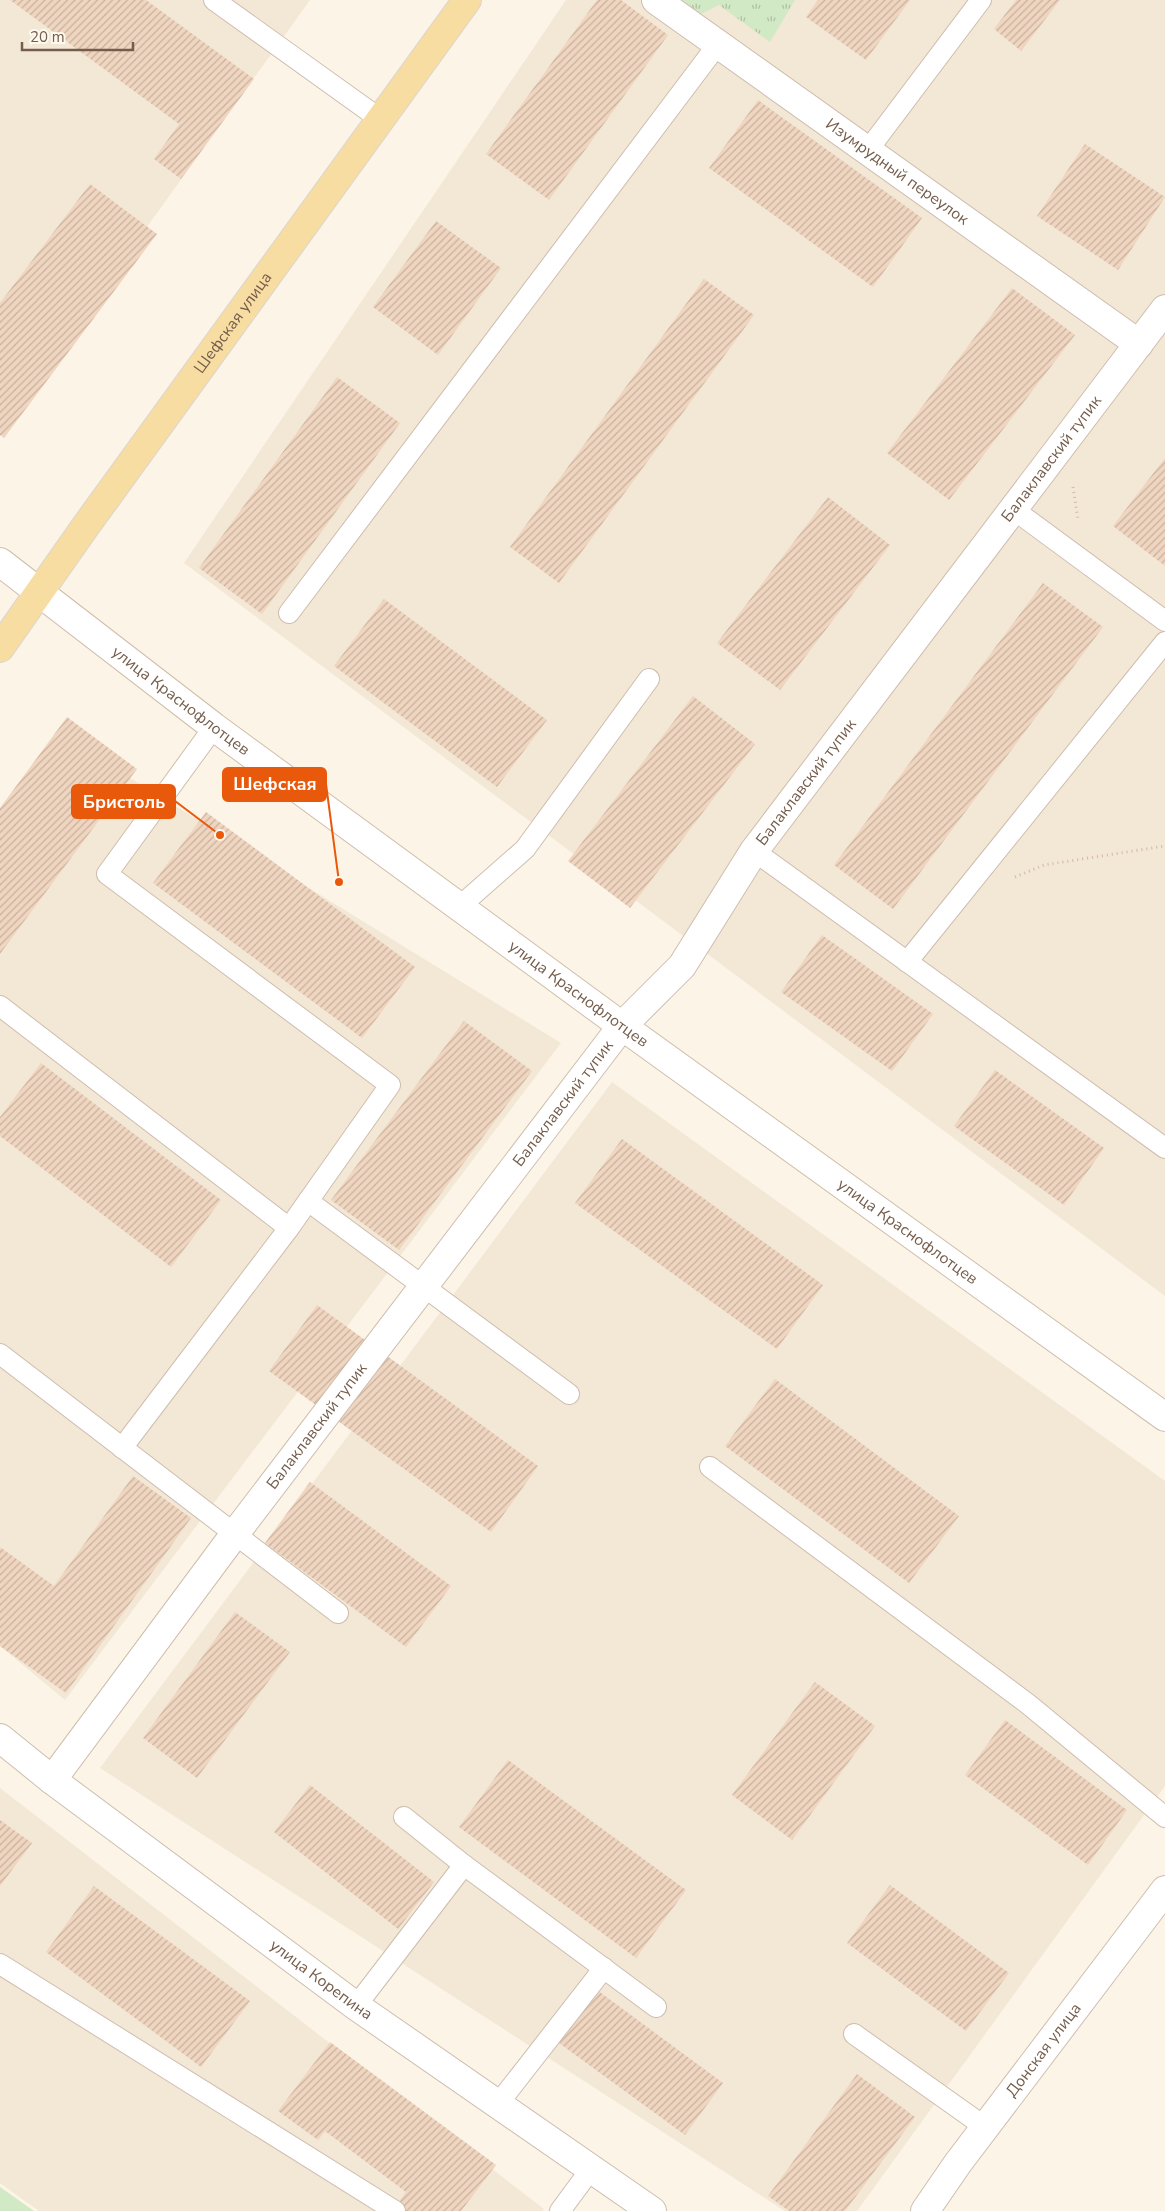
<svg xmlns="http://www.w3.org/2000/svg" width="1165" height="2211" viewBox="0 0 1165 2211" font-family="'Nunito Sans',sans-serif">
<defs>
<pattern id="grass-tufts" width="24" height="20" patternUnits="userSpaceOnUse" patternTransform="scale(1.25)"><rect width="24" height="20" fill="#d2e9c6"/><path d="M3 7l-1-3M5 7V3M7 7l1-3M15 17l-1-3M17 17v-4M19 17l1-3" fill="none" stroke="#afc0a3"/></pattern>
<pattern id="building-hatch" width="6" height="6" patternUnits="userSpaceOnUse" patternTransform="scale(1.25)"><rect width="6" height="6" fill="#f0d6c0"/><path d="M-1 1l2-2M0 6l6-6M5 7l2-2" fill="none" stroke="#c7b19e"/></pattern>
</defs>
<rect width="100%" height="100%" fill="#fcf5e7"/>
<g fill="#f3e7d6">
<path d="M0,0H310L19,405L0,392Z"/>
<path d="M566,0H1165V1296L184,563Z"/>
<path d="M73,743L561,1043L65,1700L0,1646V845Z"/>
<path d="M612,1082L1165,1481V1786L857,2211H785L100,1768Z"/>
<path d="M0,1788L544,2209L542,2211H39L0,2183Z"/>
</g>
<path fill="url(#grass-tufts)" d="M680,0H795L770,42L719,5L701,14Z"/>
<path fill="#d2e9c6" d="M0,2187L34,2211H0Z"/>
<g fill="url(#building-hatch)">
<path d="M10,0H146L254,79L181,179L154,159L179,124Z"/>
<path d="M597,0H621L668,35L549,200L486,154Z"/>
<path d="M818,0H910L866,60L806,17Z"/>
<path d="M1016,0H1060L1021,51L994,29Z"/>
<path d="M758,100L922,218L873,287L709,168Z"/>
<path d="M1085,144L1165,197L1118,270L1037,216Z"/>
<path d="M90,184L157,234L4,438L0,435V303Z"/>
<path d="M436,221L501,268L438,355L373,307Z"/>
<path d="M704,279L754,315L559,583L510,547Z"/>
<path d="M1012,288L1075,335L949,500L887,453Z"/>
<path d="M337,377L400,423L262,614L199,568Z"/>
<path d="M1165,458V566L1113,526Z"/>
<path d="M828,497L890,545L780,690L717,643Z"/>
<path d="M1043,583L1103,627L893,909L834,865Z"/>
<path d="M384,599L547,720L497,787L334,666Z"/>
<path d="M693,696L755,744L630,908L568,861Z"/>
<path d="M67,717L137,769L0,954V808Z"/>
<path d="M206,812L415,967L362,1038L153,883Z"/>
<path d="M822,935L933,1014L892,1071L781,992Z"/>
<path d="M464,1021L532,1071L399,1250L331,1200Z"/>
<path d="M41,1063L221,1200L171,1267L0,1136V1117Z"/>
<path d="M995,1070L1104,1148L1064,1205L954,1126Z"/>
<path d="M622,1139L823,1285L777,1349L575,1203Z"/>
<path d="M317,1305L538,1466L491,1532L269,1371Z"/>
<path d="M775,1379L959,1516L909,1583L725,1446Z"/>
<path d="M133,1476L191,1518L66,1693L0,1646V1547L54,1586Z"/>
<path d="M310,1482L451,1586L406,1647L265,1543Z"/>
<path d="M235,1612L290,1652L197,1778L143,1738Z"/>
<path d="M815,1682L875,1726L792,1840L732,1795Z"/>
<path d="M1005,1720L1127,1810L1088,1865L965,1775Z"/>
<path d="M508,1760L686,1890L636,1958L459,1827Z"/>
<path d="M310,1785L434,1882L398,1929L274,1832Z"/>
<path d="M0,1820L32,1843L0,1886Z"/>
<path d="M890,1885L1009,1973L966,2031L847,1943Z"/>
<path d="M94,1886L250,2001L201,2067L46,1952Z"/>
<path d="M597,1990L723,2083L685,2135L559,2043Z"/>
<path d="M330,2042L496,2165L461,2211H406L397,2204L406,2192L325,2131L318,2140L278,2111Z"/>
<path d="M857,2074L915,2117L845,2211H789L768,2196Z"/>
</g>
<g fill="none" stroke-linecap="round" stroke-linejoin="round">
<defs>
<g id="lane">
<path d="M214,0L380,119"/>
<path d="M868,150L981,0"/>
<path d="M1013,509L1165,621"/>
<path d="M289,613L718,44"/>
<path d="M754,851L1165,1148"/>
<path d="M459,907L525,849L649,679"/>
<path d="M907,962L1165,642"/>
<path d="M0,1006L289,1228"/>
<path d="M308,1201L569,1394"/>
<path d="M0,1354L338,1613"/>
<path d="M122,1448L289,1228L390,1085L107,874L214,727"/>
<path d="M710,1467L1028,1704L1165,1817"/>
<path d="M404,1817L464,1865L656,2007"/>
<path d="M0,1964L395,2211"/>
<path d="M356,2006L464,1865"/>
<path d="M854,2034L985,2127"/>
<path d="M498,2104L604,1968"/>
<path d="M560,2211L591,2169"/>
</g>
<g id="street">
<path id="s1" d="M656,0L1139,344"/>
<path id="s2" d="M0,1738L52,1780L356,2006L652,2211"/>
<path id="s3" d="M52,1780L234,1535L622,1026L682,966L754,851L1165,309"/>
<path id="s4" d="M925,2211L958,2163L1165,1890"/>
</g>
<g id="secondary">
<path id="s5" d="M0,562L214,727L622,1026L1165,1417"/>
</g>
<g id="primary">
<path id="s6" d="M0,648L85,527L467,0"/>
</g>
</defs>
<use href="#lane" stroke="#cebdae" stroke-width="22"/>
<use href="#street" stroke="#cebdae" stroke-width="30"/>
<use href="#secondary" stroke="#d0beab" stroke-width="30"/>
<use href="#primary" stroke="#dbd5d0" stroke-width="30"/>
<g stroke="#d6b9a3" stroke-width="3" stroke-dasharray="1 4" stroke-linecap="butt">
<path d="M1073,487L1078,520"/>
<path d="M1015,877L1044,865L1165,846"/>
</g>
<use href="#lane" stroke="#fff" stroke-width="20"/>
<use href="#street" stroke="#fff" stroke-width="28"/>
<use href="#secondary" stroke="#fff" stroke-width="28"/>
<use href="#primary" stroke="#f8dda2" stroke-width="28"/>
</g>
<g text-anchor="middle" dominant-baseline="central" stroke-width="5" stroke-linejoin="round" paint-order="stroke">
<g font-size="16" fill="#755d4c" stroke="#fef9ee">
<text stroke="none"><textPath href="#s1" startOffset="296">Изумрудный переулок</textPath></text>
<text stroke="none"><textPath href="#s6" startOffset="400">Шефская улица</textPath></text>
<text stroke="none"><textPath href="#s3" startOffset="1658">Балаклавский тупик</textPath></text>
<text stroke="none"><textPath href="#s5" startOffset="228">улица Краснофлотцев</textPath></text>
<text stroke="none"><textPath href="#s3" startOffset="1252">Балаклавский тупик</textPath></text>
<text stroke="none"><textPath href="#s5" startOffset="722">улица Краснофлотцев</textPath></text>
<text stroke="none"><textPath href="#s3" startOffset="848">Балаклавский тупик</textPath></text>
<text stroke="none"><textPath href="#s5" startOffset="1128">улица Краснофлотцев</textPath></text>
<text stroke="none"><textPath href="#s3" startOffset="442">Балаклавский тупик</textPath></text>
<text stroke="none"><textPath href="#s2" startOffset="402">улица Корепина</textPath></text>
<text stroke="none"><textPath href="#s4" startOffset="200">Донская улица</textPath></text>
</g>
</g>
<path fill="none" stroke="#e8590c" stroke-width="2" d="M339 882L326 784M220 835L175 801"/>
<g fill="#e8590c" stroke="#fef9ee" stroke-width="2">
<circle cx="339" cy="882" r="5"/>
<circle cx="220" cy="835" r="5"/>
</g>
<g fill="#e8590c" stroke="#e8590c" stroke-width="2">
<rect x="223" y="768" width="103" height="33" rx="5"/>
<rect x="72" y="785" width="103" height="33" rx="5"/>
</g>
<g font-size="18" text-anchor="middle" font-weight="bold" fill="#fff">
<text x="275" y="790">Шефская</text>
<text x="124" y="808">Бристоль</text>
</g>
<path d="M22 42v8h111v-8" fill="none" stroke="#755d4c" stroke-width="2.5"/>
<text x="30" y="42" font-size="15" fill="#755d4c" stroke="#fef9ee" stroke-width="4" paint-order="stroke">20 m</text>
</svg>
